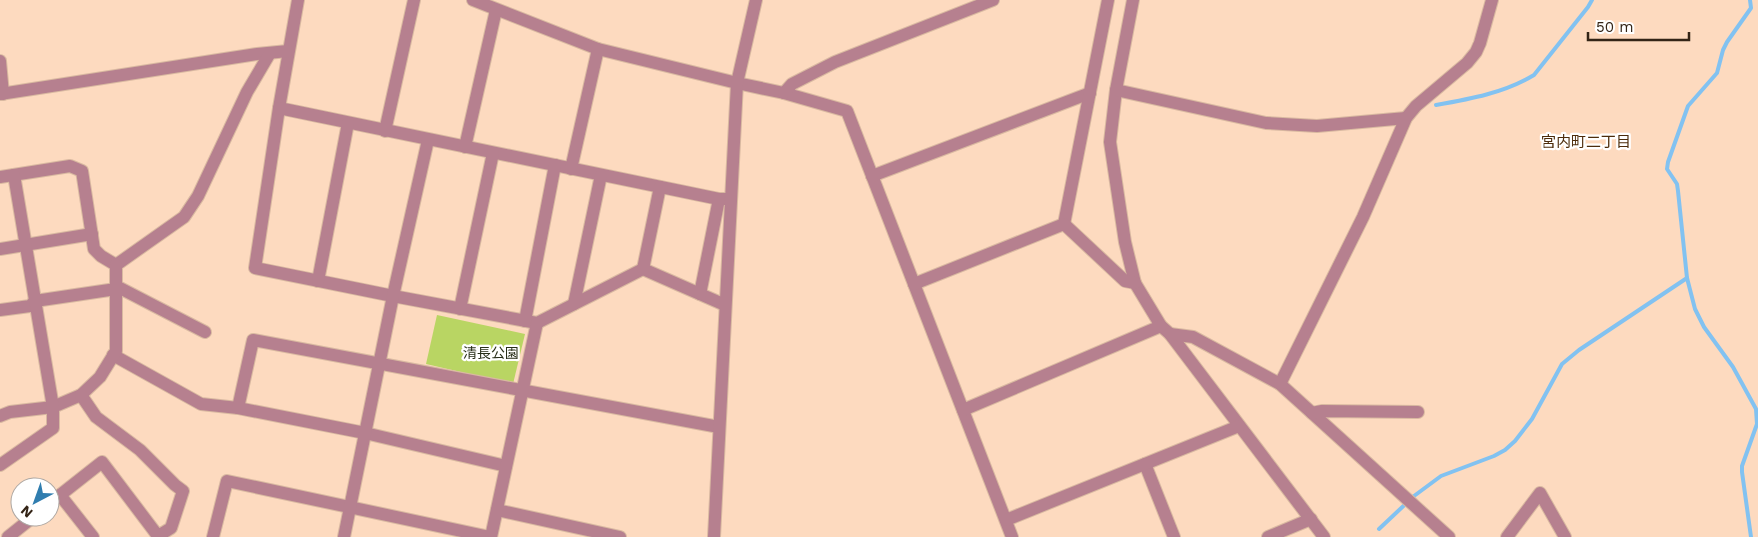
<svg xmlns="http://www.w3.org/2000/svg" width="1758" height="537" viewBox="0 0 1758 537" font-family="'Work Sans','Noto Sans JP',sans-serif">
<rect width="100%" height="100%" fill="#fddabf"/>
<path fill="#b9d563" d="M437,315L525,334L513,384L426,364Z"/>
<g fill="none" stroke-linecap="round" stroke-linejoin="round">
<g stroke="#82c2f1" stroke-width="4">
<path d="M1750,0L1751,8L1727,42L1723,50L1717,73L1688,106L1668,162L1667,169L1677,184L1678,191L1687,278L1695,309L1704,327L1733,367L1756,409L1757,424L1742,466V472L1751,537"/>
<path d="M1436,105C1470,99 1504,93 1534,75L1588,7L1592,0"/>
<path d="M1379,529L1414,496L1441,476L1494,456L1505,450L1515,441L1532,419L1562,364L1579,350L1687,278"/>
</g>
<defs>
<g id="minor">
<path d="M298,0L279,108L255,268L393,296L537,323L643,269L725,305"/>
<path d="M473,0L598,49L737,83L784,93L847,111L1012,537"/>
<path d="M1133,0L1116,90L1110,142L1125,242L1135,283L1161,326L1170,334L1324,537"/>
<path d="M0,61L3,94"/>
<path d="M1116,90L1266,123L1317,126L1406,118"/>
<path d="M784,93L792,84L835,62L993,0"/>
<path d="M0,94L257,54L288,51"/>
<path d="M279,108L719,199H731"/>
<path d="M385,131L414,0"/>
<path d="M465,147L496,10"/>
<path d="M571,169L598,49"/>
<path d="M872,176L1090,93"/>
<path d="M0,177L70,166L82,171L94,249L101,256L116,265"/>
<path d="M1064,224L1108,0"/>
<path d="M0,249L92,234"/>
<path d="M116,265L184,217L198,196L247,92L270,53"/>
<path d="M643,269L660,187"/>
<path d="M318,281L348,123"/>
<path d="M914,284L1064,224L1125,281L1135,283"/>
<path d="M116,286L205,332"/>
<path d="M700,294L719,199"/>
<path d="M574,304L601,175"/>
<path d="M460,309L493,153"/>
<path d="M0,310L30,306L35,301L116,289"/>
<path d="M525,321L555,165"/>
<path d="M1170,334L1193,337L1280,384L1449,537"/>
<path d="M113,355L201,404L238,408"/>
<path d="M1280,384L1363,217L1406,118L1416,106L1467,63L1476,52L1480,43L1492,0"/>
<path d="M963,410L1161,326"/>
<path d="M1312,413L1322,411L1418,412"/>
<path d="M0,416L10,412L53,407L81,395L100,377L116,351V265"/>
<path d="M1145,464L1174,537"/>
<path d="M0,465L53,428V407L14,175"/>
<path d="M506,466L365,433L238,408L253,340L719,427"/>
<path d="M60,495L93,537"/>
<path d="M50,503L102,462L158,536L171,528L183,491L175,485L140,450L96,417L81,395"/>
<path d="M497,510L620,537"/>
<path d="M1006,520L1239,426"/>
<path d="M8,537L33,517"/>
<path d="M213,537L227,481L490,537"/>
<path d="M344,537L393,296L428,140"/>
<path d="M491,537L537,323"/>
<path d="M714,537L737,83L756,0"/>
<path d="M1268,537L1311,519"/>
<path d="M1507,537L1540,493L1565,537"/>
</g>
</defs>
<use href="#minor" stroke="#d9b9a1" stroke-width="14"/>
<use href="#minor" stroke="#b6808f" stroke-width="12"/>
</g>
<g text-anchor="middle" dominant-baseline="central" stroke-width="4.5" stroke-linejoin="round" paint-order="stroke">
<g font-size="14" fill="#282e18" stroke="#fff">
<text x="491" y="353">清長公園</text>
</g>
<g font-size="15" fill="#4d2c0b" stroke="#fff">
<text x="1586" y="142">宮内町二丁目</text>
</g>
</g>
<g transform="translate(35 502) rotate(221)"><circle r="24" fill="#ffffff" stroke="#ada7a2"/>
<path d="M0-4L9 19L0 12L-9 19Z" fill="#307daf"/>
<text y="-8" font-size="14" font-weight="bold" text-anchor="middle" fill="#332416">N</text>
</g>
<path d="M1588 32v8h101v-8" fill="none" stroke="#332416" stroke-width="2.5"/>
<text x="1596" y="32" font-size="15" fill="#332416" stroke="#ffffff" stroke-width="4" paint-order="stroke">50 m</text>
</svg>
